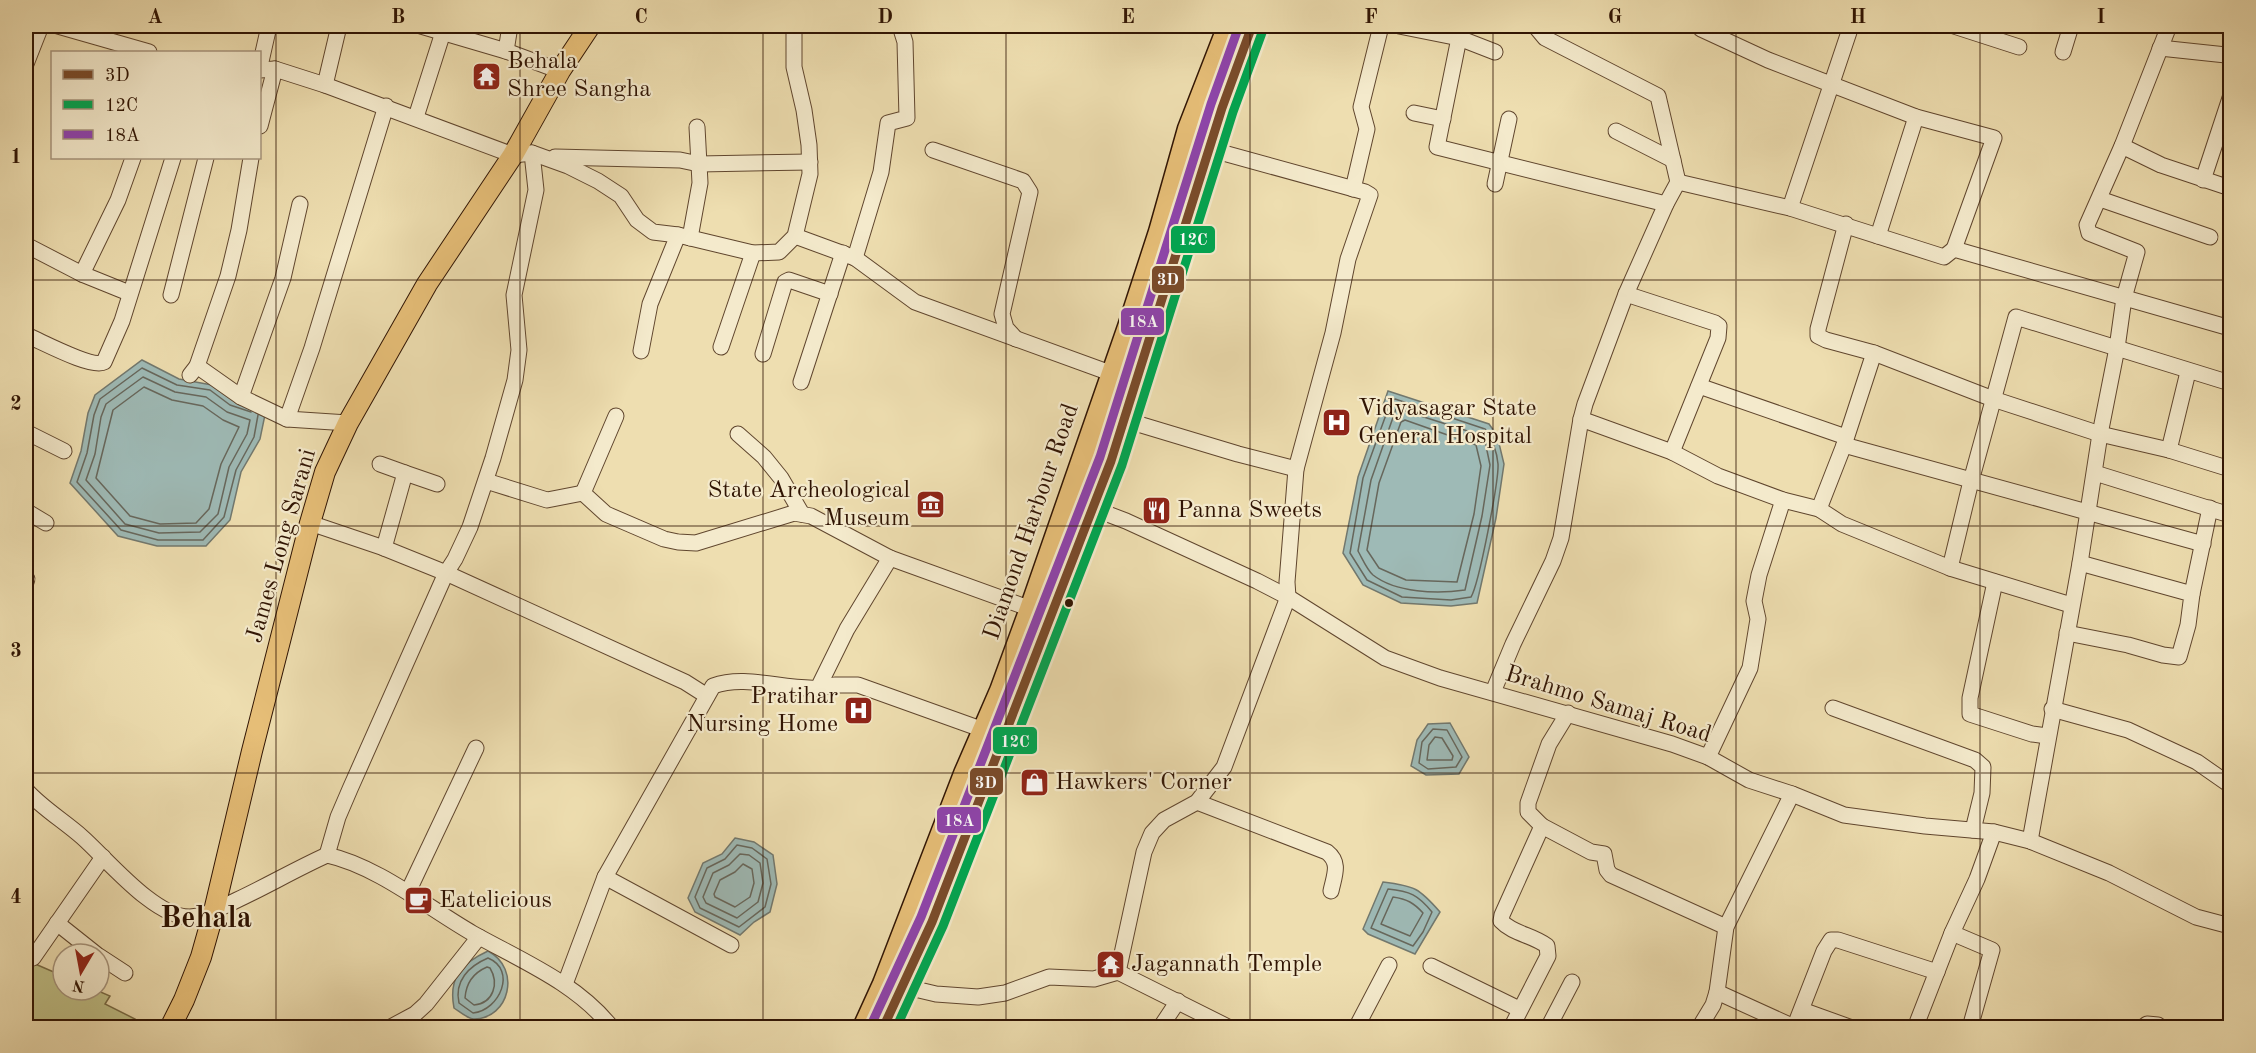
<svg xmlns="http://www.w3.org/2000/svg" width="2256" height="1053" viewBox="0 0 2256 1053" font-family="'Old Standard TT',serif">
<rect width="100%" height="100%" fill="#eedeb0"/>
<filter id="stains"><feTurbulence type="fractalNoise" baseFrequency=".00333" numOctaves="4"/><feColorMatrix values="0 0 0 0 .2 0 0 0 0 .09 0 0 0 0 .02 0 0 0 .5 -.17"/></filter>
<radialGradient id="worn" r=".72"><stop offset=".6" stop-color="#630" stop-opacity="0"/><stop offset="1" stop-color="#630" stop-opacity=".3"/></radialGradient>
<path fill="#bfbf86" stroke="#786a44" stroke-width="1.5" d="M26,960L63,976V990H96L110,996L105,1004L135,1019L130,1027H26Z"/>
<g fill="#9ebab6" stroke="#72786e" stroke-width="1.5">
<path d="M142,360L179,379L212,385L266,410L260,439L241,472L230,520L206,546H157L118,536L70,483L81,451L88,413L95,395Z"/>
<path d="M1388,391L1489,424L1497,435L1504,464L1496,518L1477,603L1451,606L1401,603L1363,585L1343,553L1358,477Z"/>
<path d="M1450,723L1469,757L1459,774L1426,775L1411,766L1417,740L1428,724Z"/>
<path d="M735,838L754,842L773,855L777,884L770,912L754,922L740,935L695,912L688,898L703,863L722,854Z"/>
<path d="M1383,882C1415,886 1419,888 1440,912L1415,954L1368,934L1363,929Z"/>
<path d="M488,951C522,969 509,1019 474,1019C468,1019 460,1012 454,1008C448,977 462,963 488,951Z"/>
</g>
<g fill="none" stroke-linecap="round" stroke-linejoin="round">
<g stroke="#67675c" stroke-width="1.5">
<path d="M143,377L175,392L206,397L227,412L250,420L247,434L229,467L218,514L200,532L159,533L125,524L86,480L95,454L101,417L106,404Z"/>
<path d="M144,387L172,400L203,406L223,420L239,427L221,464L209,509L196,523L160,524L130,516L96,478L113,410Z"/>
<path d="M1395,399L1485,429C1492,438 1497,452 1498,464C1499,480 1479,584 1471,597L1451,600L1402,597L1367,580L1350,553L1363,478L1391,401Z"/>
<path d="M1396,409H1399L1480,435L1485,441L1490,465L1482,516L1465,590C1437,594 1396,593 1373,575C1367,570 1362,558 1358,551L1371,480Z"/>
<path d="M251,412L230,405L210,390L177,385L142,368L100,399L94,415L87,453L77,482L121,530L158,540H203L224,517L236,470L254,437L258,415"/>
<path d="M1405,420L1476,445L1481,466L1474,514L1457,582L1406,580L1379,568L1367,550L1379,483L1401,422Z"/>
<path d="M1433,729L1447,730L1462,757L1456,767L1428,769L1419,763L1422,742Z"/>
<path d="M1435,737L1442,738L1453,756L1452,760H1427L1429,745Z"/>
<path d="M737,845L752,848L767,859L771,884L765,907L739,927L700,908L695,897L707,868L725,859Z"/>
<path d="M740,854L749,855L760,863L763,883L758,902L737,918L706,903L703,897L713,873L729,865Z"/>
<path d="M743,864L752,869L754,883L750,897L735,907L715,897L714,894L720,880L735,872Z"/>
<path d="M1388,889C1410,891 1418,895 1432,912L1423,932L1413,946L1371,928Z"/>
<path d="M1393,897C1407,899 1414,903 1423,913L1410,936L1381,924Z"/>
<path d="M488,958C517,970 500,1010 473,1013L459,1003C454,981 469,966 488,958Z"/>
<path d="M487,967L490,968C499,983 494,1003 474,1005L465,998C466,983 473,973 487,967Z"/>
</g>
<defs>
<g id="minor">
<path d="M58,26L149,52"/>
<path d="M421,26L506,51L560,71"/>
<path d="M1399,26L1459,38L1495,52"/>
<path d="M1954,26L2019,47"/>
<path d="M1701,29L1768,60L1916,117L1994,138L1954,249"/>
<path d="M1459,38L1437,147L1666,204"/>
<path d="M2160,48L2226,55L2230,58"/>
<path d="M506,51L510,26"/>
<path d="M2063,52L2071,26"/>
<path d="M26,64L41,26"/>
<path d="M260,66L269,26"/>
<path d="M260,70L275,69L325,85L513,155L532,153L568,166L598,181L621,196L637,220L653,232L678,235L753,253L779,252L795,236L810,174L809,145L804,110L794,67V26"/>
<path d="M325,85L339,26"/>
<path d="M1414,113L1443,119"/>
<path d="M416,117L445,26"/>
<path d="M260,126L275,69"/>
<path d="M1616,131L1673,160"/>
<path d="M2122,146L2161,165L2230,188"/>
<path d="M933,150L1023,181L1030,192L1002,314L1006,328L1016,339"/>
<path d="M555,157L680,160L699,164L810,162"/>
<path d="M2203,180L2230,98"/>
<path d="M1678,182L1790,208L1944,257L1954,249L2230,328"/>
<path d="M1495,184L1509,119"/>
<path d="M1353,189L1367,129L1361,107L1381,26"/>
<path d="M2100,199L2210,237"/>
<path d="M1790,208L1851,26"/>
<path d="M1846,224L1818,329V336L1826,340L1874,353L1993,399L2100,434L2169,450L2230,469"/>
<path d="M795,236L855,258L915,302L1113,374"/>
<path d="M1878,236L1916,117"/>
<path d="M690,238L700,183L697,127"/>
<path d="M26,245L82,274L129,293"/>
<path d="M855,258L881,172L888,123L907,118L905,42L900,26"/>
<path d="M82,274L118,200L133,158"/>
<path d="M1626,294L1715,323L1719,326L1718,338L1672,452"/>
<path d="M171,295L206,158"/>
<path d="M26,335C41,341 92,369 104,362L122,321L173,158"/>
<path d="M721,347L753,253"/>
<path d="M641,351L650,304L678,235"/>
<path d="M763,354L785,282L789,280L830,294"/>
<path d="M197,366L241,397L287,419L348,423"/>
<path d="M190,375L197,366L228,276L239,230L251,158"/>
<path d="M801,382L843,253"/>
<path d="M1699,386L1846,437"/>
<path d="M241,397L283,278L300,204"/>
<path d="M287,419L312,348L386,106"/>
<path d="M1581,419L1672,452L1718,476L1783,500L1819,509L1842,524L1950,568L2071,605"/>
<path d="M1125,420L1238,454L1296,469"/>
<path d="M26,432L64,451"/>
<path d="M738,434L764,457L781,478L802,514"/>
<path d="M1844,445L2203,544"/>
<path d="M2169,450L2188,372"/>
<path d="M380,464L405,473"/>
<path d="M2095,473L2230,515"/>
<path d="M486,481L547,500L583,493L606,514L664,539L678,542L696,543L794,513L811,516L890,558L1031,609"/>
<path d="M583,493L616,416"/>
<path d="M1092,508L1126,521L1257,581L1288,597L1385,658L1440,678L1672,744L1708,757L1749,780L1792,794L1844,815L1925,826L1994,832L2030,841L2109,873L2196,917L2230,926"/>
<path d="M1819,509L1844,445L1874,353"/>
<path d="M26,511L46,523"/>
<path d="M310,523L384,548L446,573L685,682L707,696"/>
<path d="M384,548L405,473L437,484"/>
<path d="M1950,568L1971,481L2016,317L2230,383"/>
<path d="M26,582L27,579"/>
<path d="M1995,582L1970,698V714L2032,734L2047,736"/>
<path d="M2192,594L2210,508"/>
<path d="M2067,633L2128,645L2163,655L2179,657L2188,625L2192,594L2080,563"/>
<path d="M818,688L835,685H858L992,733"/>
<path d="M1493,692L1513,644L1553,561L1561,538L1581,419L1585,404L1626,294L1666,204L1678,182L1658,96L1545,38L1535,26"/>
<path d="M1833,708L1975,760L1983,767L1982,793L1973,830"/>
<path d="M2052,709L2128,730L2197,762L2230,785"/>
<path d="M1708,757L1750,668L1758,619L1754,601L1759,575L1783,500"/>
<path d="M26,790C42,808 64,821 82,837C107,859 155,918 190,917C206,916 222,907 237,900C267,886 296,869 327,855C377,866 427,907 472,933C520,960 577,983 612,1028"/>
<path d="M1197,802L1327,852C1341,863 1334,876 1331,891"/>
<path d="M1542,826L1591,852L1604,854L1607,870L1611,875L1726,927"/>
<path d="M2030,841L2080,563L2100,434L2117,348L2124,298L2137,252L2089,233L2087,225L2122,146L2169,26"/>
<path d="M327,855L338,817L350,789L446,573L455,559L470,527L493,458L515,380L519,350L514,295L536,190L532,153"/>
<path d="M605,877L731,945"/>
<path d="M408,892L476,748"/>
<path d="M57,923L96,954"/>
<path d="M1952,933L1992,950L1971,1024L1973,1028"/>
<path d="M99,956L125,973"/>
<path d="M33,958L103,857"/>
<path d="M1431,966L1519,1009"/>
<path d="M1118,972L1144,852L1152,833L1164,820L1197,802L1224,767L1288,597L1287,582L1296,469L1333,333L1348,259L1370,195L1365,192L1209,149H1183"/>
<path d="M565,984L605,877L713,686C746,674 782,690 818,688L847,629L890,558"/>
<path d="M902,986L936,994L978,997L1005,993L1049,977L1094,979L1118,972L1230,1028"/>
<path d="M1717,992L1794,1027"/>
<path d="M1802,1010L1852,1028"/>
<path d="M389,1028L415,1014L426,1004L479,937"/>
<path d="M1160,1028L1178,1001"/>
<path d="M1356,1028L1389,965"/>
<path d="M1511,1028L1548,956L1547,946C1533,935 1513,934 1501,921L1502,915L1542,826L1528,812V803L1549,744L1568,713"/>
<path d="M1548,1028L1572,982"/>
<path d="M1699,1028L1713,1005L1717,992L1726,927L1792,794"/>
<path d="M1794,1028L1824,951L1831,940H1838L1937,972"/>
<path d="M1915,1028L1952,933L1977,879L1994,832"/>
<path d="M2142,1028L2147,1024L2158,1025L2162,1028"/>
</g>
<path id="major" d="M170,1028L184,1000L201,957L214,911L252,751L310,523L325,472L348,423L427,284L513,155L560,71L590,26"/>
<g id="highway">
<path d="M864,1028L884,984L965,774L1001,691L1031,609L1129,327L1160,232L1189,129L1229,26"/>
<path d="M883,1028L932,922L1111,461L1222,108L1252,26"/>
</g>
</defs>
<use href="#minor" stroke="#60462e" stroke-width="17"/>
<use href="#major" stroke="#301403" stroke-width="22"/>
<use href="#highway" stroke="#301403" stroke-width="25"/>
<use href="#minor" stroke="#f4eacc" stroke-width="15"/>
<use href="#major" stroke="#e7bf78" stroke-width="20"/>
<use href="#highway" stroke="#e7bf78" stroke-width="22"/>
<defs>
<path id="bus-1" d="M883,1028L932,922L1111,461L1222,108L1252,26"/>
<path id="bus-2" d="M896,1028L943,926L1122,465L1233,112L1263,30"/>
<path id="bus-3" d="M872,1023L921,917L1100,457L1211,104L1239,26"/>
</defs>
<use href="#bus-1" stroke="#f4eacc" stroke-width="14"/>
<use href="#bus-2" stroke="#f4eacc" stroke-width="14"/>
<use href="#bus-3" stroke="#f4eacc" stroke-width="14"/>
<use href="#bus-1" stroke="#7a4b2a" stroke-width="9"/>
<use href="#bus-2" stroke="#00a651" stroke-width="9"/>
<use href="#bus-3" stroke="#8e44ad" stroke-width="9"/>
</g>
<path fill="none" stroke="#301403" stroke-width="1.5" stroke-opacity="0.55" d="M276,26V1028M520,26V1028M763,26V1028M1006,26V1028M1250,26V1028M1493,26V1028M1736,26V1028M1980,26V1028M26,280H2230M26,526H2230M26,773H2230"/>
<defs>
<symbol id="temple-square" viewBox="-11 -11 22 22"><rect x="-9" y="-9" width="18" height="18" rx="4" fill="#8f2418" stroke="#f4eacc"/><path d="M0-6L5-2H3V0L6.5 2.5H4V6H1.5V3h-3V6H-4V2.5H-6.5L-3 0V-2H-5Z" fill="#fff"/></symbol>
<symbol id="hospital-square" viewBox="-11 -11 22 22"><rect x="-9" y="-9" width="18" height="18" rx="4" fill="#8f2418" stroke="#f4eacc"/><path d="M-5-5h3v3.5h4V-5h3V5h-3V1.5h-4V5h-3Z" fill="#fff"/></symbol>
<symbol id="museum-square" viewBox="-11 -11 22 22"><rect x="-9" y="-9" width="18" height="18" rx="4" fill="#8f2418" stroke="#f4eacc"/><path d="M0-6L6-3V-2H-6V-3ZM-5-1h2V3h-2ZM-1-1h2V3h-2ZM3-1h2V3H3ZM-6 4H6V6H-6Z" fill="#fff"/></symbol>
<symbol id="restaurant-square" viewBox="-11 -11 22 22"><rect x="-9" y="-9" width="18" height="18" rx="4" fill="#8f2418" stroke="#f4eacc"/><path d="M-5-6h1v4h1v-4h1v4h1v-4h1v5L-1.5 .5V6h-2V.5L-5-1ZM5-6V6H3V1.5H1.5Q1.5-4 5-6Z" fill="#fff"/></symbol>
<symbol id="shop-square" viewBox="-11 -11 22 22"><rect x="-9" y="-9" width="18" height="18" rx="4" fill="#8f2418" stroke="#f4eacc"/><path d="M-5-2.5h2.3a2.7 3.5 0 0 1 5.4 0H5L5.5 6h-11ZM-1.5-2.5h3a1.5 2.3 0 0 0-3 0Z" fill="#fff"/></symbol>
<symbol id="cafe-square" viewBox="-11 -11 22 22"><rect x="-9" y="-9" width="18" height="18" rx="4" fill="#8f2418" stroke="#f4eacc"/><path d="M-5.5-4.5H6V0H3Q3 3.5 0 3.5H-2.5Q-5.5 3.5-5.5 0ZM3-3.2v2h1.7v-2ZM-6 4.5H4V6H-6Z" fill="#fff"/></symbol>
</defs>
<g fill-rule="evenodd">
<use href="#temple-square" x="470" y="60" width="33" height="33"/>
<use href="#hospital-square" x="1320" y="406" width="33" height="33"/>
<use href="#museum-square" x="914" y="488" width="33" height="33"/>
<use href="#restaurant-square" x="1140" y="494" width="33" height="33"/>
<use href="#hospital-square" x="842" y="694" width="33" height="33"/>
<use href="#shop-square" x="1018" y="766" width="33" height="33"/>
<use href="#cafe-square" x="402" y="884" width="33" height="33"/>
<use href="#temple-square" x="1094" y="948" width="33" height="33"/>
</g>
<circle fill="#301403" stroke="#f4eacc" stroke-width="2" cx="1069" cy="603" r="5"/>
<g text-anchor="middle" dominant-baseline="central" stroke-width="4.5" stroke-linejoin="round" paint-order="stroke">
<g font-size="24" fill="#301403" stroke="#f4eacc" text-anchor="start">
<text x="507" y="62">Behala<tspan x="507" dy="28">Shree Sangha</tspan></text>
<text x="1358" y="409">Vidyasagar State<tspan x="1358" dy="28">General Hospital</tspan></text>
<text x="910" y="491" text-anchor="end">State Archeological<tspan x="910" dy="28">Museum</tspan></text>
<text x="1177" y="511">Panna Sweets</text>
<text x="838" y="697" text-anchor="end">Pratihar<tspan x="838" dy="28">Nursing Home</tspan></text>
<text x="1055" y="783">Hawkers' Corner</text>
<text x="439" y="901">Eatelicious</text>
<text x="1131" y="965">Jagannath Temple</text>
</g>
<g font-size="24" fill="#301403" stroke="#f4eacc">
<text transform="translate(1032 522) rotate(-71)">Diamond Harbour Road</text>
<text transform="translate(282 546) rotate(-74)">James Long Sarani</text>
<text transform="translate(1608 705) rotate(17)">Brahmo Samaj Road</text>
</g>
<g font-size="30" font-weight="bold" fill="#301403" stroke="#f4eacc">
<text x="206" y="919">Behala</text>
</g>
</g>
<g stroke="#f4eacc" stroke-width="2">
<rect x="1170" y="225" width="46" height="29" rx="6" fill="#00a651"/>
<rect x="1151" y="265" width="34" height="29" rx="6" fill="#7a4b2a"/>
<rect x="1120" y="307" width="45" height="29" rx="6" fill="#8e44ad"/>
<rect x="992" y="726" width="46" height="29" rx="6" fill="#00a651"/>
<rect x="969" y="767" width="35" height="29" rx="6" fill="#7a4b2a"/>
<rect x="936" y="806" width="46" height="28" rx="6" fill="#8e44ad"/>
</g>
<g font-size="16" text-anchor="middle" font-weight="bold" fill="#fff">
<text x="1193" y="245">12C</text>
<text x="1168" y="285">3D</text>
<text x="1143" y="327">18A</text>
<text x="1015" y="747">12C</text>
<text x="986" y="788">3D</text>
<text x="959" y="826">18A</text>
</g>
<rect width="2256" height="1053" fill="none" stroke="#eedeb0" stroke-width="66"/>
<rect x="51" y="51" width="210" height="108" fill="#f4eacc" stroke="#a6947c" stroke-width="1.5"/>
<rect x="63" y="70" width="30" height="9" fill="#7a4b2a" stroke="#a6947c" stroke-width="1.5"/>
<text x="105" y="81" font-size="18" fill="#301403">3D</text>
<rect x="63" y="100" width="30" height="9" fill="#00a651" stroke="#a6947c" stroke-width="1.5"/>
<text x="105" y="111" font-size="18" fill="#301403">12C</text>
<rect x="63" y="130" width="30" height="9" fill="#8e44ad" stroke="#a6947c" stroke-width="1.5"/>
<text x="105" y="141" font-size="18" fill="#301403">18A</text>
<g transform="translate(81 972) rotate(190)"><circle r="28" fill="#f4eacc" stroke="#a6947c" stroke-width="1.5"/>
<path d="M0-4.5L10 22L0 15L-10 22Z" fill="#8f2418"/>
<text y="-9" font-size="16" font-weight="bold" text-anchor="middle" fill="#301403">N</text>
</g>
<rect x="33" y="33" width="2190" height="987" fill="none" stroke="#301403" stroke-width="2"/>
<g font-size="20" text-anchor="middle" font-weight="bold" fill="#301403">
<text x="155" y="23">A</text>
<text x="398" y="23">B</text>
<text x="641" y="23">C</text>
<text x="885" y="23">D</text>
<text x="1128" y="23">E</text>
<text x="1371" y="23">F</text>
<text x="1615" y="23">G</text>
<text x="1858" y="23">H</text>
<text x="2101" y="23">I</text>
<text x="16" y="163">1</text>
<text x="16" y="410">2</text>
<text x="16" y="657">3</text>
<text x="16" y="903">4</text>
</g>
<rect width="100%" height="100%" filter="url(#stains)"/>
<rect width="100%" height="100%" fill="url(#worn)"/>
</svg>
